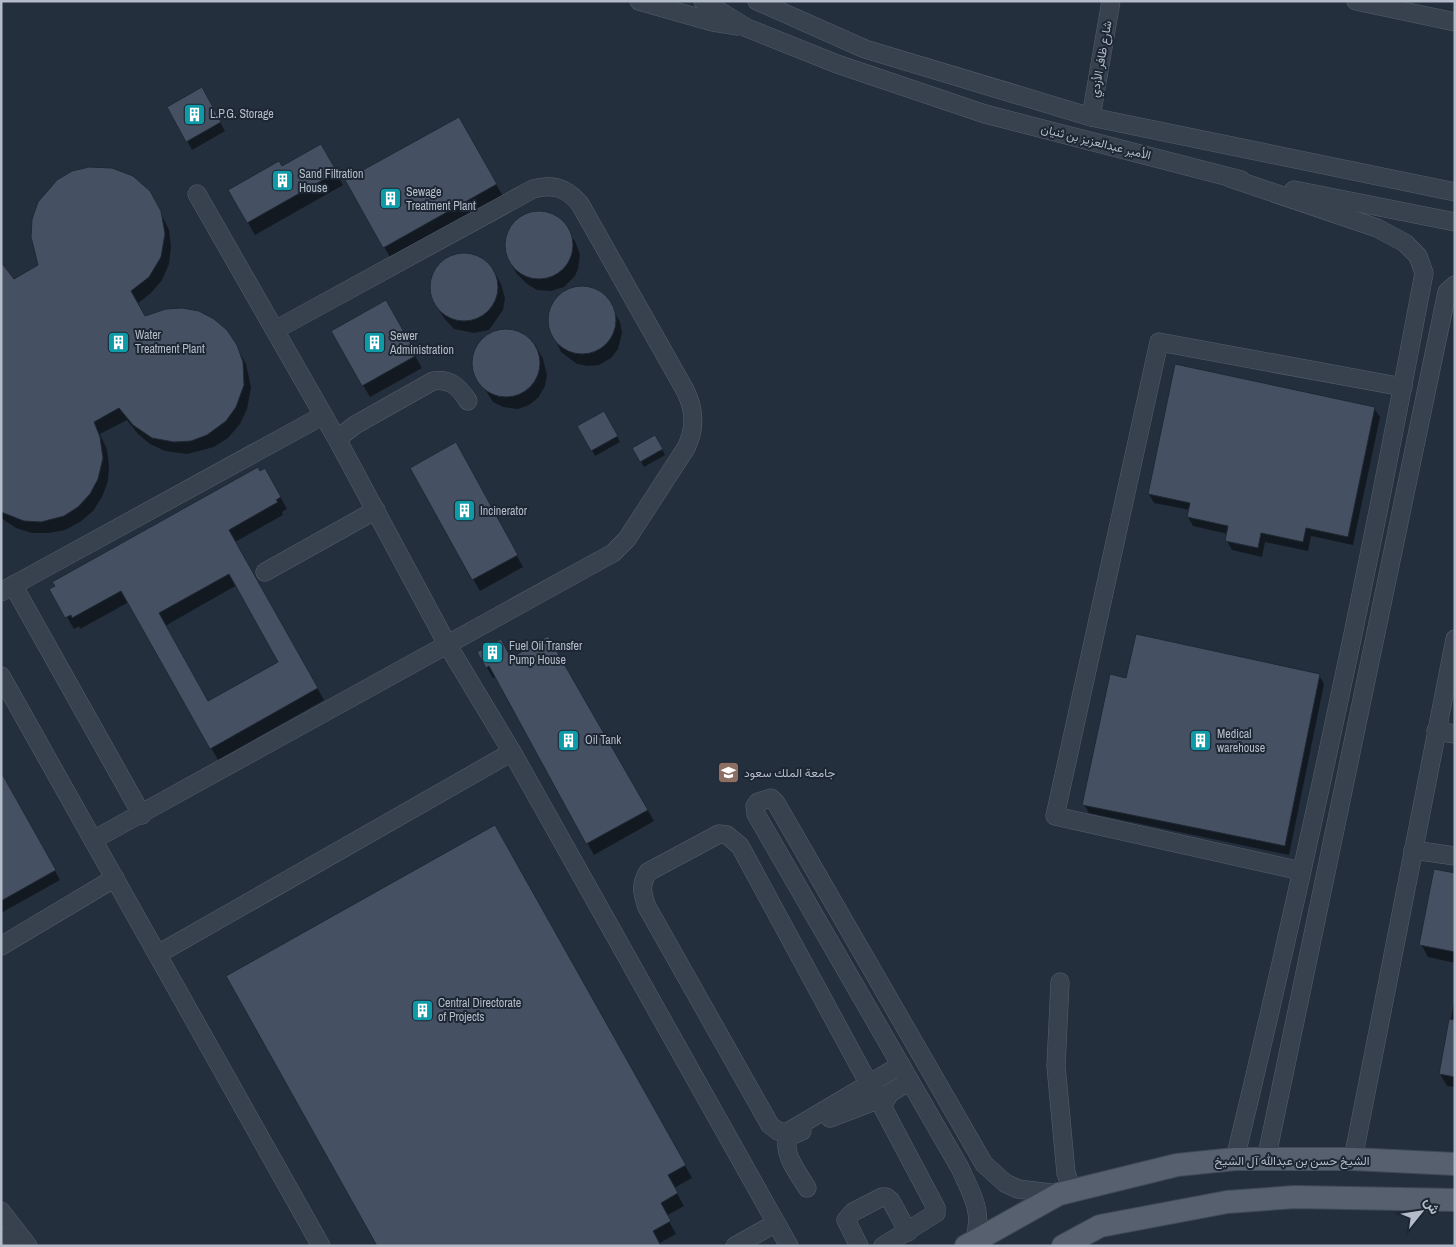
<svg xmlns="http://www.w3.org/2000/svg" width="1456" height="1247" viewBox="0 0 1456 1247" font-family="'Archivo Narrow',Vazirmatn,sans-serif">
<rect width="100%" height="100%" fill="#242f3e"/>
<g fill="#0007" fill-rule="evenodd">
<path d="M201,89L225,131L192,150L169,107Z"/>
<path d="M458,119L503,196L391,259L347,181Z"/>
<path d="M321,146L343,185L255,235L230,191L282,168Z"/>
<path d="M155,201L169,230L171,247L169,264L162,280L151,293L137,304L144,318L239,351L246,364L251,387L247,409L240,424L228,438L214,447L187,454L165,451L150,444L138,434L127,420L100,434L107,450L109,466L108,481L102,497L93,511L80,522L65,530L49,533H32L16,528L1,518V399L14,280Z"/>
<path d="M539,212L550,214L560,220L575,241L580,255L578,269L575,276L564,287L551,291L537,290L527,284L517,274L509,261L506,247L508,235L515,223L525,216Z"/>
<path d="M457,255H471L482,259L494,271L501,284L505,298L503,310L489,330L474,333L454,329L444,318L436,306L431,292L432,280L436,270L444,261Z"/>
<path d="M582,287L596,290L607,299L620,322L622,333L618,349L611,358L599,365L588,366L577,364L561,352L549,325L551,308L565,290Z"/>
<path d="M385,302L422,368L370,397L332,332Z"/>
<path d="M503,330L517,332L536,346L543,359L547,375L545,386L538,398L529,405L518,409L503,407L493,402L477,377L474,366V355L489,333Z"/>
<path d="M1374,408L1380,417L1353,545L1311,536L1308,551L1265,542L1262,557L1232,550L1227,541L1228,534L1193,526L1188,517L1190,510L1154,503L1149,494Z"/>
<path d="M604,412L620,442L595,456L579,426Z"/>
<path d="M655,436L665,455L644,467L634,448Z"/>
<path d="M462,456L523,567L480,591L473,579Z"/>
<path d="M265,470L287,509L282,512L283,515L235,542L324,700L218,760L129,602L80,629L79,626L74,629L51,590ZM237,585L280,662L208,703L165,626Z"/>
<path d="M548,638L654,821L594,855L496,677L493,678L478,653L511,659Z"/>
<path d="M1319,675L1324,684L1289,855L1089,813L1084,804L1127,679Z"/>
<path d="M1,775L60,880L1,913Z"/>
<path d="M494,827L692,1178L674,1188L684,1206L666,1216L676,1234L658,1244L379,1246Z"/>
<path d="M1455,874V963L1428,957L1421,944Z"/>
<path d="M1455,998V1087L1447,1086L1440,1074Z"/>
</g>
<g fill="#455162" stroke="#1f2835" fill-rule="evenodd">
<path d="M202,87L221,122L186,142L167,107Z"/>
<path d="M459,117L497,184L383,248L345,180Z"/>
<path d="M321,144L337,172L247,223L228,190L279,161L282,166Z"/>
<path d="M89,167L112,168L133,176L150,191L161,211L165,234L161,257L149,277L131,291L145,316L166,309L182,308L199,311L214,319L227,330L237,345L243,362L244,385L236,407L226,421L207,435L191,441L174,442L152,438L133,425L119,408L94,422L100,437L103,458L98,479L90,494L78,507L64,516L41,522L24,521L1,512V262L14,279L38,265L31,237L32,219L38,202L57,180L72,171Z"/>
<circle cx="539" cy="245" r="34"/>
<circle cx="464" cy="287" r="34"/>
<circle cx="582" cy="320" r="34"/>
<path d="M386,300L417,355L362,386L331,331Z"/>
<circle cx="506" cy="363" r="34"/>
<path d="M1175,364L1375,407L1348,537L1306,528L1303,542L1261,533L1258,548L1225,541L1228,526L1187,517L1190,503L1148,494Z"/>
<path d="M604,411L618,436L591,451L577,426Z"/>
<path d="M655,435L663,449L640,462L632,448Z"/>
<path d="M456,442L518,555L472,580L410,468Z"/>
<path d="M258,467L260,471L265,468L281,497L276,500L278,502L229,530L318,688L210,749L121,591L72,618L71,615L65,618L49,589L55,586L52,582ZM229,574L278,662L208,701L159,613Z"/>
<path d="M1136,634L1320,674L1285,846L1082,805L1110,674L1126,678Z"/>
<path d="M548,636L648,810L586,844L489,666L486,668L477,652L501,639L511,658Z"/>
<path d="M1,772L56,870L1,901Z"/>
<path d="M495,825L686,1165L668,1175L678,1193L661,1203L671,1221L653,1231L661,1246H377L226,976Z"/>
<path d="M1434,869L1455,873V952L1419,945Z"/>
<path d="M1449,1019L1455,1020V1077L1439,1074Z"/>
</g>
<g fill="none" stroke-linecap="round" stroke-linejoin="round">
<defs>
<g id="minor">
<path d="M639,1L713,22L738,26"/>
<path d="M703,1L747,28L837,64L985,114L1241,180"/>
<path d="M757,1L865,49L1091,117L1455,192"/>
<path d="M1356,1L1455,22"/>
<path d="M1091,117L1111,1"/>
<path d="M1230,178L1377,228L1405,243L1418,256L1424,273C1369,570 1306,865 1235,1159"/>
<path d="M1294,190L1455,222"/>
<path d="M197,194L337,439L447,644L512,752L789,1246"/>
<path d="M337,439L355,425L433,381C450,378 459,387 468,401"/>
<path d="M265,572L376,510"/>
<path d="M13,585L142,815"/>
<path d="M1,592L322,416"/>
<path d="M1,676L321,1246"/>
<path d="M1436,731L1455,734"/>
<path d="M93,840L613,553L627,539L686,448C696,428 695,410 685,390L580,204C568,189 553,183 533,189L275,330"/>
<path d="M1413,850L1455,856"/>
<path d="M1301,871L1055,816L1159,342L1403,387"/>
<path d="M1,946L115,878"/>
<path d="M158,954L512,752"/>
<path d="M1060,982L1056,1066L1066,1173L1072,1190"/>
<path d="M877,1080H870L864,1075L740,846L727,835L719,834L648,872C640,885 642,893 647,907L770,1125L778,1131L786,1133L901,1065"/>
<path d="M830,1118L872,1102L890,1093"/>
<path d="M802,1131L788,1137C782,1154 799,1174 807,1188"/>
<path d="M1353,1159L1455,639"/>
<path d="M1266,1160L1447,292L1455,285"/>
<path d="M1,1211L28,1246"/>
<path d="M1,1238L11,1246"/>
<path d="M974,1241C984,1212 972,1195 960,1168L756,814L755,806L758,802L771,798L776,803L984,1164L1005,1183L1018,1189L1059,1194"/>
<path d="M735,1246L776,1223"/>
<path d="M859,1246L846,1220L853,1212L882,1197H886L891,1201L908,1232"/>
<path d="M883,1246L936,1213V1208L882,1106L890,1093L910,1081"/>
</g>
<g id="major">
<path d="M966,1246L1059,1194L1177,1165L1235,1159H1353L1455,1164"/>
<path d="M1063,1246L1100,1226L1227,1202L1295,1197L1455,1200"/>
</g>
</defs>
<use href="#minor" stroke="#565f6c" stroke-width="19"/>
<use href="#major" stroke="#414a57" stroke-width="24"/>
<use href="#minor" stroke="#38414e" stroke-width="18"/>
<use href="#major" stroke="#56606e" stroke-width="22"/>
</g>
<defs>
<symbol id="building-square" viewBox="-11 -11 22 22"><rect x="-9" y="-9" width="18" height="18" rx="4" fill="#0f9aa8" stroke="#1d2633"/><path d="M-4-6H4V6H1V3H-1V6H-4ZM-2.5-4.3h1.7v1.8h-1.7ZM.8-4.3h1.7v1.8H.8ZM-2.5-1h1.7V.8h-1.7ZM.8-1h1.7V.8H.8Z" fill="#fff"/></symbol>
<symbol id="university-square" viewBox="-11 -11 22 22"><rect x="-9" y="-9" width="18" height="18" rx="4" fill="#8d6e63" stroke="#1d2633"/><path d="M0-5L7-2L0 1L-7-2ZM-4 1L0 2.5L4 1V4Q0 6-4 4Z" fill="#fff"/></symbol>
</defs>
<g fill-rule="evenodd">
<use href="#building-square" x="182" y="102" width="25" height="25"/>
<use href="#building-square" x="270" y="168" width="25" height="25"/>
<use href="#building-square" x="378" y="186" width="25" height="25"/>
<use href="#building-square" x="106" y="330" width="25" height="25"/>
<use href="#building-square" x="362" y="330" width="25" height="25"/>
<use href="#building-square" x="452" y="498" width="25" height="25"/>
<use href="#building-square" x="480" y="640" width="25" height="25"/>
<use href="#building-square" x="556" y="728" width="25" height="25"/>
<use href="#building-square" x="1188" y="728" width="25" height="25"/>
<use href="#university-square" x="716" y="760" width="25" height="25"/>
<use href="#building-square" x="410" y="998" width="25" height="25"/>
</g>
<g text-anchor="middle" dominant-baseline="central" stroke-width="4" stroke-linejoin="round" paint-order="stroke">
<g font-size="12" fill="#b4bcc9" stroke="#1d2633">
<text transform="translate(1101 59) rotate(-80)">شارع ظافر الأزدي</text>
<text transform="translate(1096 142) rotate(14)">الأمير عبدالعزيز بن ثنيان</text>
<text x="1292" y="1161">الشيخ حسن بن عبدالله آل الشيخ</text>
</g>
<g font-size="12" fill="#b4bcc9" stroke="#1d2633" text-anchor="start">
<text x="210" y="114">L.P.G. Storage</text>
<text x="299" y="174">Sand Filtration<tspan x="299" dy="14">House</tspan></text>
<text x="406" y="192">Sewage<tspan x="406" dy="14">Treatment Plant</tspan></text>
<text x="135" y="335">Water<tspan x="135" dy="14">Treatment Plant</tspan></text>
<text x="390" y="336">Sewer<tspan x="390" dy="14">Administration</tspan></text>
<text x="480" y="511">Incinerator</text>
<text x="509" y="646">Fuel Oil Transfer<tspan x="509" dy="14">Pump House</tspan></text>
<text x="1217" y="734">Medical<tspan x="1217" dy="14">warehouse</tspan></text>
<text x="585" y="740">Oil Tank</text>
<text x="744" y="773">جامعة الملك سعود</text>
<text x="438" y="1003">Central Directorate<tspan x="438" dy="14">of Projects</tspan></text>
</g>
</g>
<rect width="1456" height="1247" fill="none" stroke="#b4bcc9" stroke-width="5"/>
<g transform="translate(1421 1212) rotate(60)" stroke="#1d2633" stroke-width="4" paint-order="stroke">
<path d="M0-4L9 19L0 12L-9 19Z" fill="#b4bcc9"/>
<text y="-8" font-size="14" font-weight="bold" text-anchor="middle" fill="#b4bcc9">ش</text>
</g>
</svg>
